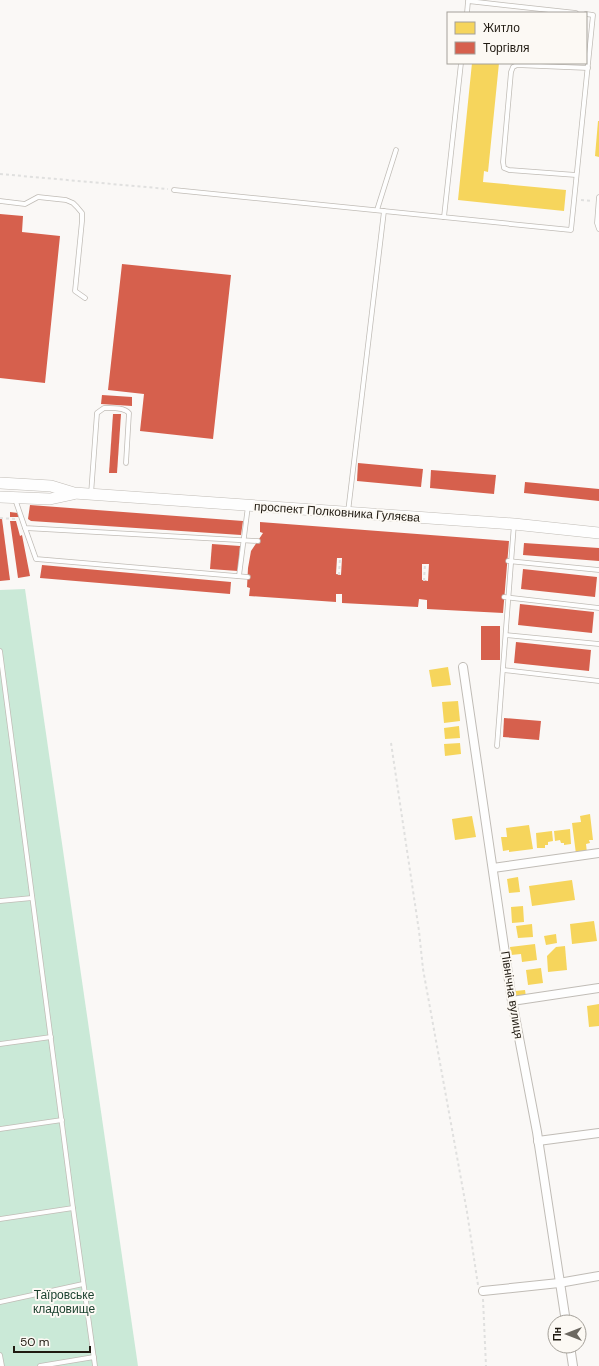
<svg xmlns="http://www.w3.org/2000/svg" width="599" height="1366" viewBox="0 0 599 1366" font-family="'DM Sans',sans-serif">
<rect width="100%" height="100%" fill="#faf8f6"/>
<path fill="#cae9d7" d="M25,589L138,1366H0V590Z"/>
<g fill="#f6d55c">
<path d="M472,63H499L488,172L484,171L483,182L566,190L564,211L458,200Z"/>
<path d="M598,121H599V157L595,156Z"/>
<path d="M448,667L451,685L432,687L429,670Z"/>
<path d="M458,701L460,721L444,723L442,702Z"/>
<path d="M459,726L460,738L445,739L444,728Z"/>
<path d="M460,743L461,754L445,756L444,744Z"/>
<path d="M590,814L593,840H589L590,843L586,844L587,853L576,854L572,823L581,822L580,816Z"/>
<path d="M472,816L476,837L455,840L452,819Z"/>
<path d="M529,825L533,849L509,852V850L503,851L501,837H507L506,828Z"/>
<path d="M570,829L571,844L564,845V843H561L560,840L555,841L554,831Z"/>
<path d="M552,831L553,841L548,842V845H545V848H537L536,833Z"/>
<path d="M518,877L520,892L509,893L507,879Z"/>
<path d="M572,880L575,900L532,906L529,886Z"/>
<path d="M523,906L524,922L512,923L511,907Z"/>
<path d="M594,921L597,941L572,944L570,924Z"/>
<path d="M532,924L533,937L518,938L516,926Z"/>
<path d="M556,934L557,943L546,945L544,936Z"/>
<path d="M535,944L537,960L522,962L521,954L511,955L510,947Z"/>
<path d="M565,946L567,970L548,972L547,956L556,947Z"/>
<path d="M541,968L543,983L528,985L526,970Z"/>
<path d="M525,990L526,997L516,998L515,991Z"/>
<path d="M599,1004V1026L589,1027L587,1006Z"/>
</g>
<g fill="#d6604d" fill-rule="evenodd">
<path d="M0,214L23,216L22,232L60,236L45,383L0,378Z"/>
<path d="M122,264L231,275L213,439L140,431L144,394L108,390Z"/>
<path d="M102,395L132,397V406L101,404Z"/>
<path d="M113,414H121L117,473H109Z"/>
<path d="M358,463L423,469L421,487L357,481Z"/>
<path d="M431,470L496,475L494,494L430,488Z"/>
<path d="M525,482L599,489V501L524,493Z"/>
<path d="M30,505L243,521L241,535L31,521L28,519Z"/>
<path d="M10,512L18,513V517H10Z"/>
<path d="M0,519H2L10,580L0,581Z"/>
<path d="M10,521H16L20,536L22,535L30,576L18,578Z"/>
<path d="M260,522L509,541L503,613L427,609V600L419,599L418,607L342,603V594H336V602L249,596L250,588L247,587L248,568L251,551L263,533L260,532ZM337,558H342L341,575L336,574ZM422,564H429L428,581L422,580Z"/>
<path d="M524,543L599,548V561L523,555Z"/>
<path d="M212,544L240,546L238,571L210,569Z"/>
<path d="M42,565L231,582L230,594L40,578Z"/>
<path d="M523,569L597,577L595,597L521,589Z"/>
<path d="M520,604L594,612L592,633L518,625Z"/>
<rect x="481" y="626" width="19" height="34"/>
<path d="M516,642L591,650L589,671L514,663Z"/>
<path d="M504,718L541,721L539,740L503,737Z"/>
</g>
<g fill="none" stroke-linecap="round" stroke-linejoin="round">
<defs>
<g id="service">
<path d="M467,13L468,1L576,13"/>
<path d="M576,175L509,170L504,168L503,162L511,72L513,67L517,65L588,68"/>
<path d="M174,190L571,230L593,15L586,14"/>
<path d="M599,197L597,223L599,229"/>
<path d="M0,201L25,204L38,197L66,200L73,203L77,207L82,213V221L75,291L85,298"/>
<path d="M377,210L396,150"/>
<path d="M444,217L461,63"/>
<path d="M91,494L97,413L104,408C112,408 124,407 129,413L126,463"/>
<path d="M15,499L25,528L258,541"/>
<path d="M348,512L384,211"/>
<path d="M25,528L36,559L248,577"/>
<path d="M508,561L599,570"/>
<path d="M239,576L248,506"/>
<path d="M504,597L599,608"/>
<path d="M506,635L599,644"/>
<path d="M0,651L73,1208L95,1366"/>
<path d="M503,670L599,681"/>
<path d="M497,746L514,524"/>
<path d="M0,901L32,898"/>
<path d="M0,1044L51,1037"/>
<path d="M0,1129L62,1120"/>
<path d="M0,1219L73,1208"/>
<path d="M0,1302L83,1284"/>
<path d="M0,1355L2,1366"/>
<path d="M40,1366L94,1357"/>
</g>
<g id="minor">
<path d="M463,667L512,1001L537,1132L566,1322"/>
<path d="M493,868L599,853"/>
<path d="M512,1001L599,988"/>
<path d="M538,1141L599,1133"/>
<path d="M483,1291L559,1283L599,1276"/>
<path d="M570,1346L573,1366"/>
</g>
<g id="secondary">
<path d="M0,483L51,486L74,493L514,524L599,533"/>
<path d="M0,497L50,499L73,494"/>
</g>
</defs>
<use href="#service" stroke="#c0bcb6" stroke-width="5.5"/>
<use href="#minor" stroke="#c0bcb6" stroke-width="10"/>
<use href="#secondary" stroke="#c0bcb6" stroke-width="12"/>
<g stroke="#e0e0df" stroke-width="2" stroke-dasharray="3 3" stroke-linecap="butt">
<path d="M0,174L168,189"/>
<path d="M581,200L593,201"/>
<path d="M0,518L15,519"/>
<path d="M339,575L340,558"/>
<path d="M424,581L425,564"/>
<path d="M391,743L419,931L423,969L467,1212L478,1285"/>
<path d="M483,1299L486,1366"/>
</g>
<use href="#service" stroke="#fefefe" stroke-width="4"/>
<use href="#minor" stroke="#fefefe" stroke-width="8"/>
<use href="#secondary" stroke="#fefefe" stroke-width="11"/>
</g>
<g text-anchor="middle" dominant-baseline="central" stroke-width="4" stroke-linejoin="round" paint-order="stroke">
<g font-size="12" fill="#201a11" stroke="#fcf9f4">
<text transform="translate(337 512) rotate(4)">проспект Полковника Гуляєва</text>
<text transform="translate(512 995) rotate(81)">Північна вулиця</text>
</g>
<g font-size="12" fill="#1c422f" stroke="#fcf9f4">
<text x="64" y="1295">Таїровське<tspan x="64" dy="14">кладовище</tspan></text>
</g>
</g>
<rect x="447" y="12" width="140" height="52" fill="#fcf9f4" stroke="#a4a099"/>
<rect x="455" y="22" width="20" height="12" fill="#f6d55c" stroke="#a4a099"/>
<text x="483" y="32" font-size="12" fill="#201a11">Житло</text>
<rect x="455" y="42" width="20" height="12" fill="#d6604d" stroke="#a4a099"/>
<text x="483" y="52" font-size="12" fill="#201a11">Торгівля</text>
<g transform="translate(567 1334) rotate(270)"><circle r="19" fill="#fcf9f4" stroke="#a4a099"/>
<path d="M0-3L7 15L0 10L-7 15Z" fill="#6c6861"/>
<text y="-6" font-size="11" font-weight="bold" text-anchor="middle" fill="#201a11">Пн</text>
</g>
<path d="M14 1346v6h76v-6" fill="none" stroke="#201a11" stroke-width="2"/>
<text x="20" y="1346" font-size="12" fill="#201a11" stroke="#fcf9f4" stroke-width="3" paint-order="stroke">50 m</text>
</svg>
